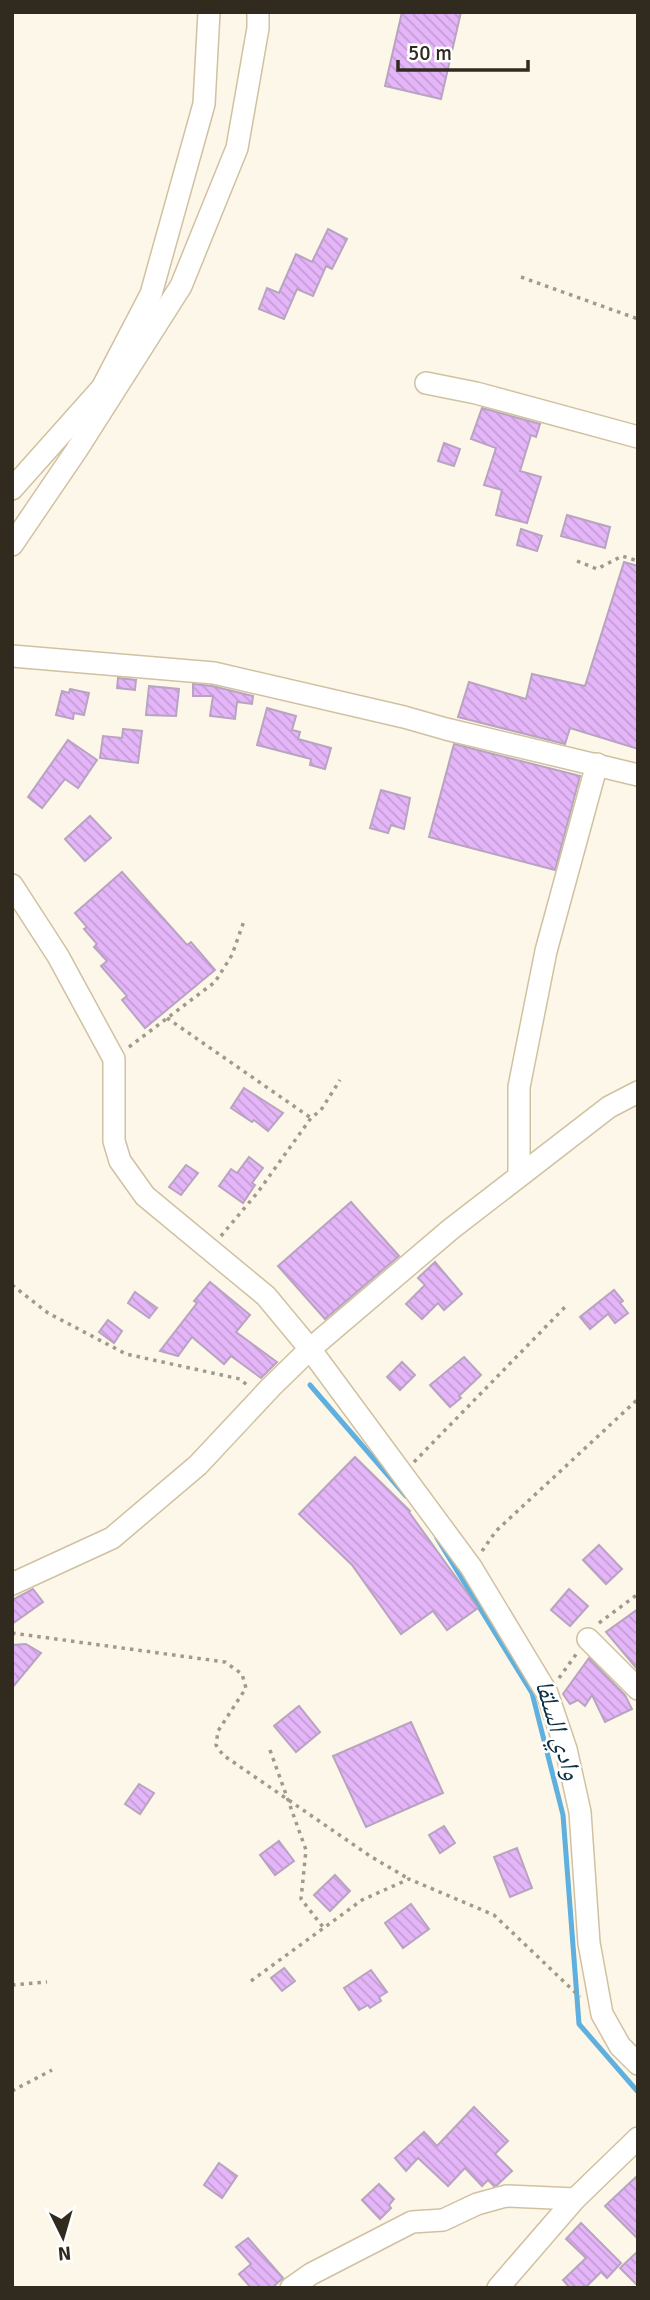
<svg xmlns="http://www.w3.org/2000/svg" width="650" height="2300" viewBox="0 0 650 2300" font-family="Signika,'Noto Naskh Arabic',sans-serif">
<defs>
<pattern id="building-back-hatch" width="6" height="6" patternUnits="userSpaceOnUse" patternTransform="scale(1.75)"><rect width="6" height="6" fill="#e4b5f8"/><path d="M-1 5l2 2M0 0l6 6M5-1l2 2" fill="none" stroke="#c49cd4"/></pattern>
</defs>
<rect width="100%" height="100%" fill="#fdf7e9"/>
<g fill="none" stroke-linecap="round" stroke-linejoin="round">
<g stroke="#5fafdf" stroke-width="5">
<path d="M310,1385L406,1496"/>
<path d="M437,1538L532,1693L563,1815L579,2024L638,2092"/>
</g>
</g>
<g fill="url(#building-back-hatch)" stroke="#b8a4c1" stroke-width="2">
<path d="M402,12H461L441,99L385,86Z"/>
<path d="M328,229L347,239L332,269L326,266L313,296L297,289L284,319L259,309L267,288L279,293L296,254L312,262Z"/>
<path d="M482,408L540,424L536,437L531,435L520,471L541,477L527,523L496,515L502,490L484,485L496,448L471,439Z"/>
<path d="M444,443L460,449L454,466L438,461Z"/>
<path d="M567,515L610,527L605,548L561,536Z"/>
<path d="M521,529L542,536L537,551L517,545Z"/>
<path d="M624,562L638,566V749L570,728L565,744L458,717L469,682L526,699L532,674L585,686Z"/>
<path d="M118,678L136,680L135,690L117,688Z"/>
<path d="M193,684L212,686L253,696L252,704L237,702L235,719L210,716L213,696H193Z"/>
<path d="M149,686L179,689L176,716L146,715Z"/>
<path d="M70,689L89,693L84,715L74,713L73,719L56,715L62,691L69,693Z"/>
<path d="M267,708L296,716L292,730L300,732L298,739L331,748L325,769L310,765L311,759L257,745Z"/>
<path d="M123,729L142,731L138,763L100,758L103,736L122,738Z"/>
<path d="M68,740L97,760L78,788L65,779L42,808L28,797Z"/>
<path d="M454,744L580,776L555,870L429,837Z"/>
<path d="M381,790L410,798L404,829L391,825L388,833L370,828Z"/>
<path d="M90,816L111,838L85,861L65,839Z"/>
<path d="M122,872L187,945L191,942L215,970L145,1028L122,1000L127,996L101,966L107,961L94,947L97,944L84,929L87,927L75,913Z"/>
<path d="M244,1088L283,1113L268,1131L254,1120L252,1122L231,1108Z"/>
<path d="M249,1157L263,1168L252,1183L255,1185L243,1203L219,1186L231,1169L237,1173Z"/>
<path d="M186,1165L198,1173L181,1195L169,1187Z"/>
<path d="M351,1202L399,1256L325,1319L278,1266Z"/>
<path d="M435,1262L462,1294L444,1310L438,1303L422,1319L406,1304L425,1285L418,1278Z"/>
<path d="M210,1282L250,1315L236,1332L277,1362L261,1378L231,1356L224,1364L192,1337L178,1356L160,1351L197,1303L194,1301Z"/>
<path d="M614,1290L623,1301L620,1303L628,1313L615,1323L608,1314L590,1329L580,1317Z"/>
<path d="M135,1292L157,1308L149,1318L128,1303Z"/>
<path d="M108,1320L122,1331L114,1343L99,1332Z"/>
<path d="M464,1357L481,1375L459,1396L461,1398L450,1407L430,1385Z"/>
<path d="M402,1362L415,1375L400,1390L387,1377Z"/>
<path d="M355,1457L410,1511L409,1512L478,1608L447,1630L433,1611L401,1634L352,1565L299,1514Z"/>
<path d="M599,1545L622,1569L606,1584L583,1560Z"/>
<path d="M33,1589L43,1602L12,1624V1600Z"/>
<path d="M569,1589L588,1606L570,1626L551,1610Z"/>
<path d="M638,1609V1670L606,1632Z"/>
<path d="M26,1644L41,1653L12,1688V1645Z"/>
<path d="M589,1658L625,1695L632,1709L605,1722L592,1695L585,1706L578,1700L570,1704L563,1694Z"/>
<path d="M299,1706L320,1732L296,1752L274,1726Z"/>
<path d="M411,1722L443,1793L366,1827L333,1756Z"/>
<path d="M139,1784L154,1793L140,1814L125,1804Z"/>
<path d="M444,1826L455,1843L440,1853L429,1835Z"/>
<path d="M279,1841L294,1861L275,1875L260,1855Z"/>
<path d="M517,1848L532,1888L510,1897L494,1857Z"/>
<path d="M335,1875L350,1891L330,1911L314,1895Z"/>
<path d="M411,1904L429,1929L403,1948L385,1923Z"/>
<path d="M284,1968L295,1981L282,1991L271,1978Z"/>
<path d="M371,1970L387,1992L379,1997L381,2001L370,2008L368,2005L359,2010L344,1988Z"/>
<path d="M474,2107L508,2141L495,2154L512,2171L497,2185L494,2186L488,2180L482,2186L465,2168L448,2186L418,2158L406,2171L395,2158L424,2132L437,2146Z"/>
<path d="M219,2163L237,2176L222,2198L204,2185Z"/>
<path d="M638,2175V2239L605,2206Z"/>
<path d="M379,2184L394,2199L389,2205L391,2208L380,2219L362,2200Z"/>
<path d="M581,2223L621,2263L607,2278L601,2272L585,2288H570L563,2280L586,2258L566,2239Z"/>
<path d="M248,2238L283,2278L272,2288H251L239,2274L251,2264L236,2247Z"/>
<path d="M638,2251V2286L620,2268Z"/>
</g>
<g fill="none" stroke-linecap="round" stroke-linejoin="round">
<defs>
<g id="minor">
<path d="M426,383L476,393L638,437"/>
<path d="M12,489L102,388L151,294L204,104L209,12"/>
<path d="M12,545L76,451L181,286L237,148L258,28V12"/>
<path d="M12,656L214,673L404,717L446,729L638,775"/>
<path d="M12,885L58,956L114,1059V1141L120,1161L145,1196L266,1296L310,1349L471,1567L547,1693L566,1749L580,1812L589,1943L602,2014L620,2046L638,2064"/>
<path d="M519,1176V1087L546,951L597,764"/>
<path d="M12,1584L112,1538L198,1465L271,1387L310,1349L451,1229L609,1107L638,1092"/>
<path d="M588,1639L638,1689"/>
<path d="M291,2288L311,2274L412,2222L443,2220L477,2204L506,2196L575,2199"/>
<path d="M498,2288L575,2199L638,2138"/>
</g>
</defs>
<use href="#minor" stroke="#d0c1a1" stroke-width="24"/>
<g stroke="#a09a8d" stroke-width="3.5" stroke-dasharray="3.5 5" stroke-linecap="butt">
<path d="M521,277L638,319"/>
<path d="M577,561L597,569L622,556L638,561"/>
<path d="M167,1018L311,1118"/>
<path d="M129,1047L215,982L232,955L244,921"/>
<path d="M221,1236L258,1192L311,1118L321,1110L340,1080"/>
<path d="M12,1285L48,1313L126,1354L240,1379L247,1385"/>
<path d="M414,1462L567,1305"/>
<path d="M482,1551L496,1531L638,1399"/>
<path d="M599,1623L638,1594"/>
<path d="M12,1633L225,1662L242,1674L246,1688L218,1731L216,1745L223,1755L370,1856L409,1879"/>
<path d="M559,1678L577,1653"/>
<path d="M270,1750L306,1850L301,1899L323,1927"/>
<path d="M251,1981L362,1900L409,1879L494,1915L580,1997"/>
<path d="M12,1985L47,1982"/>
<path d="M12,2091L52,2070"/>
</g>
<use href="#minor" stroke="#fff" stroke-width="21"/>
</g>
<g text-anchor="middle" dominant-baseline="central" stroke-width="5" stroke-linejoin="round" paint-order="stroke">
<g font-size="26" font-style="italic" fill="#0d3145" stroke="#fff">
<text transform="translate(558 1730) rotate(73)">وادي السلقا</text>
</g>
</g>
<rect width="650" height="2300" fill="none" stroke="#312b1f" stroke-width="28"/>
<g transform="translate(63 2237) rotate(175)" stroke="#ffffff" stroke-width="5" paint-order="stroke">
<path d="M0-5L12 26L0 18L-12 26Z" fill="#312b1f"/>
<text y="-10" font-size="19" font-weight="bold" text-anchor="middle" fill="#312b1f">N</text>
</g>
<path d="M398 60v10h130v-10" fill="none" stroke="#312b1f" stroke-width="3.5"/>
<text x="408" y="60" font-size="21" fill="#312b1f" stroke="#ffffff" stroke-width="5" paint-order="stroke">50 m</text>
</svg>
